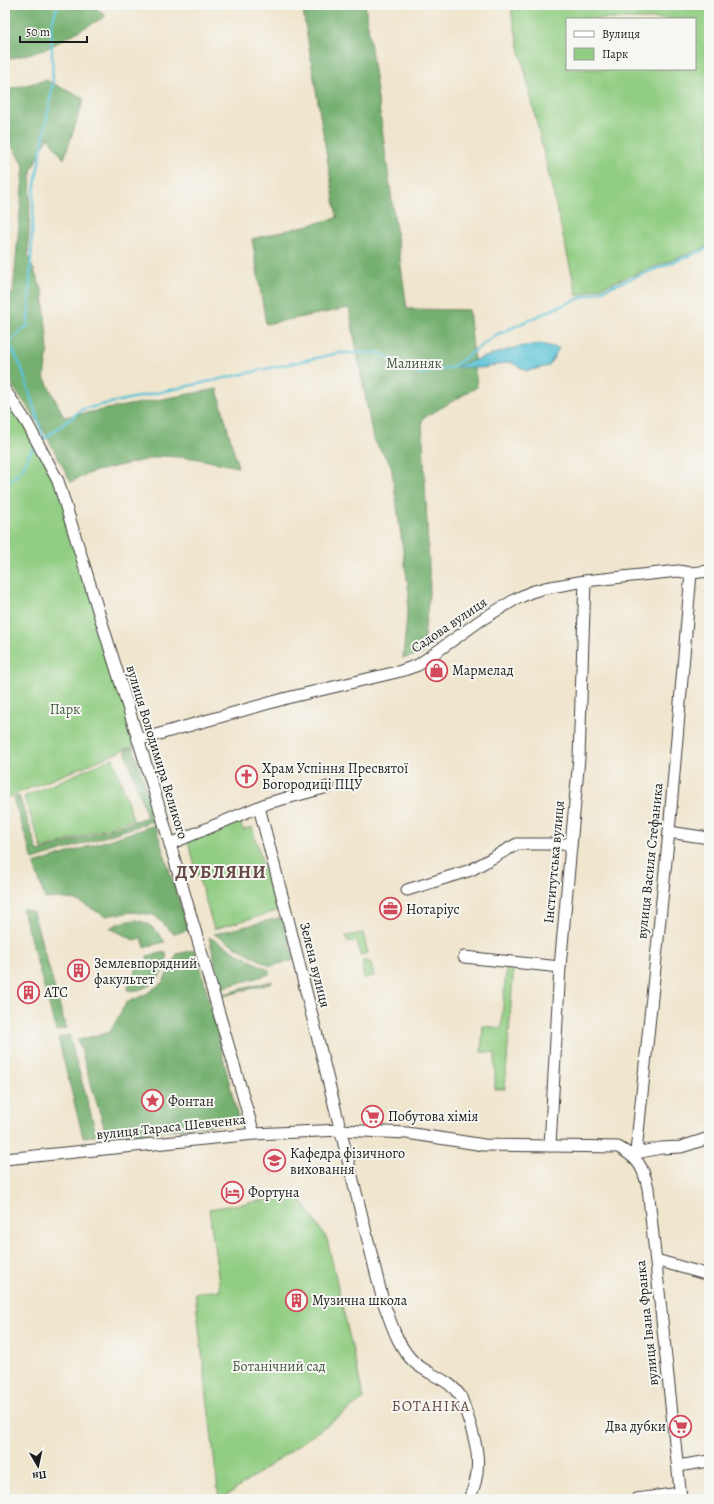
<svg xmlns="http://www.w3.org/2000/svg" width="714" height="1504" viewBox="0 0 714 1504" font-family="Alegreya,serif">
<rect width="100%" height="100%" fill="#f6f6f2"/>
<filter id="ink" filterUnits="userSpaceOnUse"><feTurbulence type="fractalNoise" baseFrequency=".025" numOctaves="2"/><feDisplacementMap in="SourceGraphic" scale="8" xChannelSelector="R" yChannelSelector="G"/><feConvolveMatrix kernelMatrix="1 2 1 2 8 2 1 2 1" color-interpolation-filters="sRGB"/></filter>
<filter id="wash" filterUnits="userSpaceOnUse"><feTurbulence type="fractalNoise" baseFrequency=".012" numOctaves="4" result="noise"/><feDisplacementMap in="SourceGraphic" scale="16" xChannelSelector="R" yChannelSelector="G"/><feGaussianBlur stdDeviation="0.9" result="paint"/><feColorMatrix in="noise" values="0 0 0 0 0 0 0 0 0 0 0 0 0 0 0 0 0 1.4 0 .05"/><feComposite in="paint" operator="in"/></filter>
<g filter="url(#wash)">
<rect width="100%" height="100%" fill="#f0e5cd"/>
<path fill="#f7cfd2" d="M278,1145L285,1173L271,1177L263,1150Z"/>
<g fill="#91cd82" stroke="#56744f" fill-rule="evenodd">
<path d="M512,5H709V246L577,296L512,16ZM567,19H695V69H567Z"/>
<path d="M5,390L58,481L139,744L6,798Z"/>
<path d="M113,758L133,819L42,849L24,797Z"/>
<path d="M239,818L243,830L252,827L277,911L214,929L187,839Z"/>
<path d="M363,933L368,953L360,955L357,940L347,942L346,936Z"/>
<path d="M363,961H367L371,963L374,976L364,978L362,968L363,967Z"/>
<path d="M507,962L514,963L505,1089H495V1053L481,1052L483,1026L501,1028Z"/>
<path d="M298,1195L327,1239L364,1399L222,1499H219L195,1293L220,1290L209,1209Z"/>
</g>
<g fill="#74b070" stroke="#486646">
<path d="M5,5H92L106,16L44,50L5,60Z"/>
<path d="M302,5H365L407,309L469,310L477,387L422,419L430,586L422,654L403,658L409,593L391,465L373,439L349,308L266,324L252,239L337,218Z"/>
<path d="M46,80L84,99L64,159L48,137L31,171L28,256L43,292L48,350L44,377L64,417L217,389L238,467L194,458L162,456L92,472L71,482L43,429L5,375V295L13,294L24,166L5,135V90Z"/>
<path d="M133,748L156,820L33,860L13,798L19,796L38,852L147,817L125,750Z"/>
<path d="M155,825L188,930L174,934L154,915L133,912L105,916L76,900L56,898L45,899L34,864Z"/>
<path d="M22,908L33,912L66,1028L56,1031Z"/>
<path d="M283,917L294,960L270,966L214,934Z"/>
<path d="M137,920C151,924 157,931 165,942L145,947L142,938L134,940L110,928C119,922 127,921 137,920Z"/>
<path d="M209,937L270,971V974L221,988Z"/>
<path d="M194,950L198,956L239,1122L107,1137L78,1040L110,1032L126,1003L146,994L163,982L177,954Z"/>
<path d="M166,952C170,973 147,994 127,990L138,965L148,963L147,956Z"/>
<path d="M272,981V983L224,996L223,994Z"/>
<path d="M69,1035L97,1136L83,1137L58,1038Z"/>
</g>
<path fill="#5bc3d7" stroke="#3c707a" d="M540,344L559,348L549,366L527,371L510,362L483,368L453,367L517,347Z"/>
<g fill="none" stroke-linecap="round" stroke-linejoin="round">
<g stroke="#5bc3d7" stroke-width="2.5">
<path d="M58,5L51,25L53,83L34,191L28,325L9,342L22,369L44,439L83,409L339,353H380L420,374L453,367L494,336L558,307L709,248"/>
<path d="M5,487L23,468L30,452L33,449"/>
</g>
</g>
</g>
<g filter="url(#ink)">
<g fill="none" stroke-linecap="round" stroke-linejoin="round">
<defs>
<g id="minor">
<path d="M5,390L27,423L58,481L161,813L254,1134"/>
<path d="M138,740L287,698L401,671L418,665L481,620L516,599L531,592L545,588L585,581L678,571L691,573L709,571"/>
<path d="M259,807L286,911L383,1301C391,1322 397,1346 414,1362C429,1376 449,1378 461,1397C473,1433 487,1463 469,1499"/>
<path d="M669,832L709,838"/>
<path d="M170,844L268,803L328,787"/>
<path d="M407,890L471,870L517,844H571"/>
<path d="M464,957L560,967"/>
<path d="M550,1146L560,967L579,758L585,581"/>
<path d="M636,1152L669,832L691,573"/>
<path d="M631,1154L661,1148L681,1147L709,1138"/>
<path d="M5,1159L254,1134L341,1130L407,1133L484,1145L618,1147C638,1158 643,1166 648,1188L681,1499"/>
<path d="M656,1260L709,1275"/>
<path d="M678,1466L709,1461"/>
<path d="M637,1499L680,1493"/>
</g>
</defs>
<use href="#minor" stroke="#3c3a37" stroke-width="13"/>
<use href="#minor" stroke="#fff" stroke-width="11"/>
</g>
</g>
<defs>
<symbol id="shop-ring" viewBox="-11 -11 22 22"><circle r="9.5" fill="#f6f6f2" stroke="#d1495b" stroke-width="1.5"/><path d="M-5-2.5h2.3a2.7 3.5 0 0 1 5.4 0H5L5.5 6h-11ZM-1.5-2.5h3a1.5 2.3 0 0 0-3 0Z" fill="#d1495b"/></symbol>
<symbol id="church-ring" viewBox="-11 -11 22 22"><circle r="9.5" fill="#f6f6f2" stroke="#d1495b" stroke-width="1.5"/><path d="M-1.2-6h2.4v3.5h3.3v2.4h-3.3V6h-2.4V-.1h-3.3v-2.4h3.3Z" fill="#d1495b"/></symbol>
<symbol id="office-ring" viewBox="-11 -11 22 22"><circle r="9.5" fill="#f6f6f2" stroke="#d1495b" stroke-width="1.5"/><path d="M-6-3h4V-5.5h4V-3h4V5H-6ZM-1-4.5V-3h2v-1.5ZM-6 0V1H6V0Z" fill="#d1495b"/></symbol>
<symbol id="building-ring" viewBox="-11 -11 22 22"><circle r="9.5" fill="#f6f6f2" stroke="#d1495b" stroke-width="1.5"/><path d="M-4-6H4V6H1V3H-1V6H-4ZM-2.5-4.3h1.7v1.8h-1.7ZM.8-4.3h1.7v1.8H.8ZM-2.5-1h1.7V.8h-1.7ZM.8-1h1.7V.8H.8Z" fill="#d1495b"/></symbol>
<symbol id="sight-ring" viewBox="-11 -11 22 22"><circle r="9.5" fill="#f6f6f2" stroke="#d1495b" stroke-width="1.5"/><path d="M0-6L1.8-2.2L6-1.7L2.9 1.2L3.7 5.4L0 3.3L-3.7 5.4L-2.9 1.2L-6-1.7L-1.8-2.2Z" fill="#d1495b"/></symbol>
<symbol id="supermarket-ring" viewBox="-11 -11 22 22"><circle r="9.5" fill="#f6f6f2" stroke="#d1495b" stroke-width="1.5"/><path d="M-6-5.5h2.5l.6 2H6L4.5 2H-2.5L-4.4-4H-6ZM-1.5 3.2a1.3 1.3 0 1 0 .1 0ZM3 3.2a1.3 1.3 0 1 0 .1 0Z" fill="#d1495b"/></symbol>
<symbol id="university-ring" viewBox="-11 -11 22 22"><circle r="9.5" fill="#f6f6f2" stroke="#d1495b" stroke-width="1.5"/><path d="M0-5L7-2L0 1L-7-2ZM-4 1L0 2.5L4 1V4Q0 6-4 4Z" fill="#d1495b"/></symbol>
<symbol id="hotel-ring" viewBox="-11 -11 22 22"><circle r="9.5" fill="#f6f6f2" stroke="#d1495b" stroke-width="1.5"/><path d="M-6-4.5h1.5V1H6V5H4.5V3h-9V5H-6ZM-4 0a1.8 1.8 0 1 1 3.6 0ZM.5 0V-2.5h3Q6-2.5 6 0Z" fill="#d1495b"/></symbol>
</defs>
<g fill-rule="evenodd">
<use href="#shop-ring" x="424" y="658" width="25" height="25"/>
<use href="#church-ring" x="234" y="764" width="25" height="25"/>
<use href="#office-ring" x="378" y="896" width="25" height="25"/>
<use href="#building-ring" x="66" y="958" width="25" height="25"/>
<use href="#building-ring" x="16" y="980" width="25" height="25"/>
<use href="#sight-ring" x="140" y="1088" width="25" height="25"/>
<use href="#supermarket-ring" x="360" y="1104" width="25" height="25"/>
<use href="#university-ring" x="262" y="1148" width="25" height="25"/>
<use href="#hotel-ring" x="220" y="1180" width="25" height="25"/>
<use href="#building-ring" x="284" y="1288" width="25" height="25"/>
<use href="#supermarket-ring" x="668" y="1414" width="25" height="25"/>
</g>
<g text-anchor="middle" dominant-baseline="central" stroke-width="4" stroke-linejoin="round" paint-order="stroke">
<g font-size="14" fill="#455a40" stroke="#f6f6f2">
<text x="414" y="363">Малиняк</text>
<text x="65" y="709">Парк</text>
<text x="279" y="1366">Ботанічний сад</text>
</g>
<g font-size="14" fill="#1c1c1c" stroke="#f6f6f2">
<text transform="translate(449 625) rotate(-34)">Садова вулиця</text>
<text transform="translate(157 752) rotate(73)">вулиця Володимира Великого</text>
<text transform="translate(650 861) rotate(-84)">вулиця Василя Стефаника</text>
<text transform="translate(554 862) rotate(-85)">Інститутська вулиця</text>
<text transform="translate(315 965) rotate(76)">Зелена вулиця</text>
<text transform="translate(171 1127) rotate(-6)">вулиця Тараса Шевченка</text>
<text transform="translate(647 1323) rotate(-96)">вулиця Івана Франка</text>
</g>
<g font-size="14" fill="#1c1c1c" stroke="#f6f6f2" text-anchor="start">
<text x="452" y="670">Мармелад</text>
<text x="262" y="768">Храм Успіння Пресвятої<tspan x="262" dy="16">Богородиці ПЦУ</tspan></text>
<text x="406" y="909">Нотаріус</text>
<text x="94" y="963">Землевпорядний<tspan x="94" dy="16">факультет</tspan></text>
<text x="44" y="992">АТС</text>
<text x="168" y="1101">Фонтан</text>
<text x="388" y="1116">Побутова хімія</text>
<text x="290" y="1153">Кафедра фізичного<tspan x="290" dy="16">виховання</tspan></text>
<text x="248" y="1192">Фортуна</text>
<text x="312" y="1300">Музична школа</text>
<text x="666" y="1426" text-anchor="end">Два дубки</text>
</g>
<g font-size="15" letter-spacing="1" fill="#644841" stroke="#f6f6f2">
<text x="431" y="1406">БОТАНІКА</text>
</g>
<g font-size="18" font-weight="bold" letter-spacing="1" fill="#644841" stroke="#f6f6f2">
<text x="221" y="872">ДУБЛЯНИ</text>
</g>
</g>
<rect width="714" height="1504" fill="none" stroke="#f6f6f2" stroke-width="20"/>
<rect x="566" y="18" width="130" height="52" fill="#f6f6f2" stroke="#9f9f9c"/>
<rect x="574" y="31" width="20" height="6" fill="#ffffff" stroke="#9f9f9c"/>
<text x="602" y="38" font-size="12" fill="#1c1c1c">Вулиця</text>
<rect x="574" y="48" width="20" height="12" fill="#91cd82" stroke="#9f9f9c"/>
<text x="602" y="58" font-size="12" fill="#1c1c1c">Парк</text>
<g transform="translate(38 1466) rotate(171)" stroke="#f6f6f2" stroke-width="3" paint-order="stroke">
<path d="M0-3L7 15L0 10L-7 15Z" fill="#1c1c1c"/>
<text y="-6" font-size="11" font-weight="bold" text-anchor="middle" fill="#1c1c1c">Пн</text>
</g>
<path d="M20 36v6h67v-6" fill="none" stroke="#1c1c1c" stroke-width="2"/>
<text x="26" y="36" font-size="12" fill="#1c1c1c" stroke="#f6f6f2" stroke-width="3" paint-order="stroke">50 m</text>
</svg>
